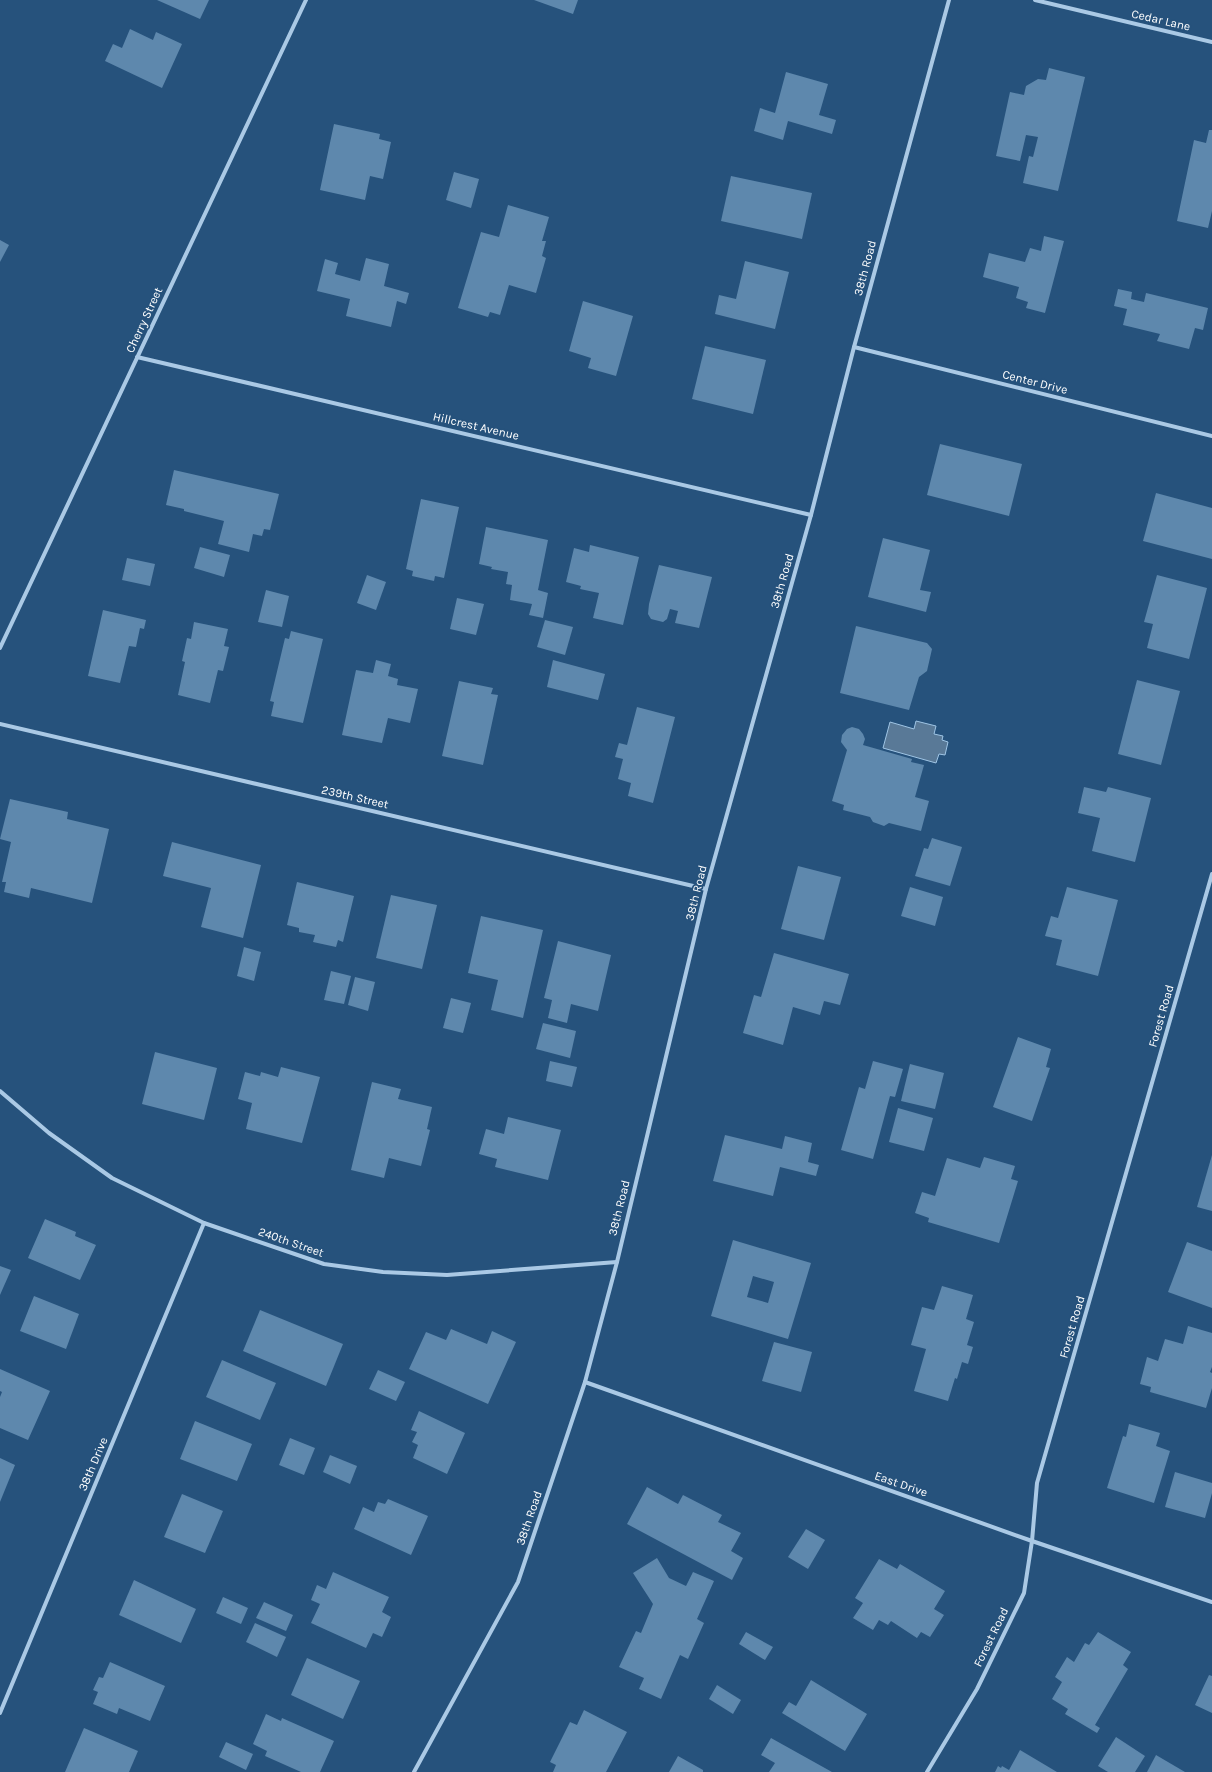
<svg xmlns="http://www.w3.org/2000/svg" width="1212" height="1772" viewBox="0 0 1212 1772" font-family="Karla,sans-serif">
<rect width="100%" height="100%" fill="#26527c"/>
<path fill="#597997" stroke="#9fc5e5" d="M916,721L936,726L934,734L943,736L942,740L948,742L945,755L939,754L936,763L883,748L890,722L914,729Z"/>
<g fill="#5e88ad" fill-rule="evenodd">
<path d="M157,0H209L200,19Z"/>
<path d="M534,0H578L573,14Z"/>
<path d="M130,29L153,40L156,32L182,44L162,88L105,61L113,44L122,48Z"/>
<path d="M1049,68L1085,77L1058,191L1023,183L1029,156L1033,157L1038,137L1026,135L1020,161L996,156L1010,92L1024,95L1026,86L1038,79L1046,80Z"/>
<path d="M786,72L828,84L819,115L836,120L832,134L788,121L783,140L754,131L760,108L775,113Z"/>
<path d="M334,124L380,134L379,139L391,142L383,179L370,176L365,200L320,190Z"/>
<path d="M1209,130H1212V211L1208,228L1177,221L1194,140L1206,143Z"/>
<path d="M454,172L479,179L471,208L446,200Z"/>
<path d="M731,176L812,193L802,239L721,221Z"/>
<path d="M508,205L549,217L542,241H546L542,256L546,258L536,293L509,285L500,315L490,312L488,317L458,308L481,232L499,237Z"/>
<path d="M1044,236L1064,241L1045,313L1026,308L1028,302L1016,298L1019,287L983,277L989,253L1025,262L1030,248L1041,251Z"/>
<path d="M0,240L9,245L0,262Z"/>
<path d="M366,258L389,264L384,286L409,293L406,304L397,301L391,327L346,316L350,299L317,291L325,259L338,263L335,274L360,281Z"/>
<path d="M745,261L789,272L775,329L715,314L719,295L736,299Z"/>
<path d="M1118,289L1132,292L1131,299L1144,302L1146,293L1208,308L1203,330L1195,328L1189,349L1157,341L1160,334L1123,325L1127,309L1114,306Z"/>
<path d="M583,301L633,316L616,376L588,368L591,358L569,351Z"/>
<path d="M705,346L766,360L753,414L692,399Z"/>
<path d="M940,444L1022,464L1009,516L927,495Z"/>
<path d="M174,470L279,494L270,530L264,529L262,536L253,534L249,552L218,544L224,521L184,511V509L166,505Z"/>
<path d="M1156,493L1212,508V559L1143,541Z"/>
<path d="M421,499L459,507L444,578L435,576L434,581L412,576L413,571L406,569Z"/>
<path d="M486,527L548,540L538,590L548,593L543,618L529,615L532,604L510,600L512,585L506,584L508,572L491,569L492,567L479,564Z"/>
<path d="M883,538L930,550L920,590L931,592L926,612L868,597Z"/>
<path d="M590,545L639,557L623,625L593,618L599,593L580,589L581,586L566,582L574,548L589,552Z"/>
<path d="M200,547L230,555L224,577L194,568Z"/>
<path d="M127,558L155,564L150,586L122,580Z"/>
<path d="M659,565L712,577L699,628L675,623L678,611L670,609L667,619L663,622L651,619L648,614L649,604Z"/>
<path d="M367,575L386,582L376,610L357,603Z"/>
<path d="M1157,575L1207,588L1189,659L1147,648L1153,624L1144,622Z"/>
<path d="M266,590L289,596L282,627L258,622Z"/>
<path d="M457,598L484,604L476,635L450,629Z"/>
<path d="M103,610L146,620L144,629L140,628L136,647L129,646L120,683L88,676Z"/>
<path d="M545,620L573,627L565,655L537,647Z"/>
<path d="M194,622L228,629L224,646L229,647L223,671L218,670L210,703L178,695L185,662L182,661L187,638L191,639Z"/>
<path d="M856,626L927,643L932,649L927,671L919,677L909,710L840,693Z"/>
<path d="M291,631L323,639L303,723L271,716L274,702L270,701L285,638L289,639Z"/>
<path d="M376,660L391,664L388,676L398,679L397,685L418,689L410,723L388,718L382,743L342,735L356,670L373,673Z"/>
<path d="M553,660L605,674L598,700L547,687Z"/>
<path d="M1137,680L1180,691L1161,765L1118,754Z"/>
<path d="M459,681L493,688L491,694L498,695L483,765L442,756Z"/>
<path d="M637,707L675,717L653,803L628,796L631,783L618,779L623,759L615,757L619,743L627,745Z"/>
<path d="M852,727L859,729L863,734L865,739L863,745L912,759L911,762L924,765L915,797L929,801L921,831L889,823L884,826L873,822L870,817L843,810L844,805L832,801L847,750L841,742L842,735L847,729Z"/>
<path d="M1084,787L1106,792L1108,787L1151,798L1135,862L1092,851L1100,818L1078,813Z"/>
<path d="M10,799L68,812L67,819L109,829L92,903L31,888L29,898L4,892L6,882H2L11,842L0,839Z"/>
<path d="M932,838L962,847L950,886L915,876L924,848L928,849Z"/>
<path d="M172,842L261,865L243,938L201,927L211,888L163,876Z"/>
<path d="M798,866L841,877L824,940L781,929Z"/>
<path d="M297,882L354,896L343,942L338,940L336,947L313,942L315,935L299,932V928L287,925Z"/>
<path d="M910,887L943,897L935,926L901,916Z"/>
<path d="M1067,887L1118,900L1098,976L1056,965L1062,940L1045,936L1051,916L1058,918Z"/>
<path d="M391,895L437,905L422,969L376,958Z"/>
<path d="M481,916L543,930L523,1018L491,1010L498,980L468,973Z"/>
<path d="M558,941L611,955L598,1011L571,1004L567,1023L548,1018L552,1000L544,998Z"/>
<path d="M244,947L261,952L254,981L237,976Z"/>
<path d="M774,953L849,974L840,1005L824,1001L820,1015L793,1007L783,1045L743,1033L754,995L761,997Z"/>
<path d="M331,971L351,976L344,1004L324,1000Z"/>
<path d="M355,977L375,982L368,1011L348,1005Z"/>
<path d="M451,998L471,1003L463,1033L443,1028Z"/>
<path d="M543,1023L576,1031L570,1058L536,1049Z"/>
<path d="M1018,1037L1051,1049L1046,1067L1050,1068L1032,1121L993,1107Z"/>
<path d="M155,1052L217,1068L204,1120L142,1104Z"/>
<path d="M550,1061L577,1067L572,1087L546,1081Z"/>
<path d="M873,1061L903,1069L895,1097L890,1096L873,1159L841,1150L859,1087L865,1089Z"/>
<path d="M910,1064L944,1073L935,1109L901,1101Z"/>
<path d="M281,1067L320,1077L302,1143L246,1129L252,1103L238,1099L245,1072L260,1076L261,1072L278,1077Z"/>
<path d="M372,1082L401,1089L398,1099L432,1107L427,1129L430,1130L421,1166L389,1158L384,1178L351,1170Z"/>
<path d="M898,1108L933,1118L924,1151L889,1142Z"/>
<path d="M508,1117L561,1130L548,1180L495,1167L497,1159L479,1154L486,1129L504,1134Z"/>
<path d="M725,1135L782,1149L785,1136L812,1143L808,1162L819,1165L816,1176L780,1167L773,1196L713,1181Z"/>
<path d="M1212,1155V1211L1197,1207Z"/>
<path d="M984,1157L1015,1166L1011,1179L1018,1181L999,1243L928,1222L929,1218L915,1213L922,1192L935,1196L947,1158L980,1168Z"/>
<path d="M45,1219L76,1232L75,1236L96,1245L80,1280L28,1258Z"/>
<path d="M733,1240L811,1263L788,1339L711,1316ZM753,1276L774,1282L768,1303L747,1297Z"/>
<path d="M1187,1242L1212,1251V1308L1168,1292Z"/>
<path d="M0,1266L11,1270L0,1295Z"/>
<path d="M942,1286L973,1295L966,1319L974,1322L967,1345L973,1347L968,1364L962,1362L957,1379L955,1378L948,1401L914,1391L926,1349L911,1345L922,1307L934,1310Z"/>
<path d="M34,1296L79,1314L66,1349L20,1331Z"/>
<path d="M260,1310L343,1344L326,1386L243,1351Z"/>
<path d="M1188,1326L1212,1333V1367L1210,1372L1212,1373V1388L1206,1408L1150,1392L1151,1387L1140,1384L1147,1357L1158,1361L1165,1339L1183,1344Z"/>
<path d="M451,1329L487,1344L492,1331L516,1342L488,1404L409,1369L426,1332L446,1340Z"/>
<path d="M774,1342L812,1352L801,1392L762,1381Z"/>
<path d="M222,1360L276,1383L260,1420L206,1397Z"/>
<path d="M0,1369L50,1391L28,1440L0,1428V1397L2,1392L0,1391Z"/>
<path d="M378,1370L405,1382L396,1401L369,1389Z"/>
<path d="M419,1411L465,1433L447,1474L413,1458L418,1445L412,1442L417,1432L411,1430Z"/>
<path d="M195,1421L252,1444L237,1481L180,1459Z"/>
<path d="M1129,1424L1160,1433L1156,1446L1170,1451L1154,1503L1107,1488L1123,1436L1126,1437Z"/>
<path d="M290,1438L315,1448L304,1475L279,1465Z"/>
<path d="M330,1455L357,1466L350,1484L323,1472Z"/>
<path d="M0,1458L15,1465L0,1502Z"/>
<path d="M1175,1472L1212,1483V1493L1205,1518L1165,1507Z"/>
<path d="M647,1487L678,1504L683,1495L722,1515L718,1522L741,1533L731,1551L743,1558L732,1580L627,1524Z"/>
<path d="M182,1494L223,1511L205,1553L164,1537Z"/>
<path d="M388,1499L428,1516L411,1555L354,1529L363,1507L374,1512L378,1502L385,1504Z"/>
<path d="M806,1529L825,1540L808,1569L788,1557Z"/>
<path d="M657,1558L669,1578L686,1586L693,1572L714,1581L697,1619L704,1623L688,1659L680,1655L661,1699L639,1689L644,1678L619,1667L636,1631L641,1633L653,1604L633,1573Z"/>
<path d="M879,1559L897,1569L900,1564L945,1591L934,1609L944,1615L930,1637L921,1632L917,1638L891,1621L888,1625L879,1620L873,1630L853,1618L863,1603L855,1598Z"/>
<path d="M333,1572L389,1597L382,1612L391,1617L382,1637L373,1633L366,1648L311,1623L320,1604L311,1600L317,1585L326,1589Z"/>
<path d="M134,1580L196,1609L181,1643L119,1615Z"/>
<path d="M223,1597L248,1608L241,1624L216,1613Z"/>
<path d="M264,1602L293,1615L286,1631L256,1618Z"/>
<path d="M255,1623L286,1637L277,1657L246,1642Z"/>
<path d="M746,1632L773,1647L765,1660L739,1644Z"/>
<path d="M1098,1632L1131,1652L1123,1665L1128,1669L1095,1725L1100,1728L1097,1733L1065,1714L1068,1709L1052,1699L1062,1682L1055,1677L1067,1657L1074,1662L1085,1643L1089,1645Z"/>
<path d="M307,1658L360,1681L343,1719L291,1695Z"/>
<path d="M110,1662L165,1686L150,1721L119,1708L117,1714L93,1704L98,1692L93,1690L99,1677L103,1678Z"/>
<path d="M1209,1675L1212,1676V1713L1195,1705Z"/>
<path d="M811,1680L867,1714L845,1751L782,1713L789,1702L796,1706Z"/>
<path d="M717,1685L741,1700L733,1714L709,1699Z"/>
<path d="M584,1710L627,1732L606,1772H553L556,1765L550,1762L570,1722L577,1725Z"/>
<path d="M266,1714L281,1721L282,1718L334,1741L320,1772H301L265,1756L267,1751L253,1744Z"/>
<path d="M84,1728L138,1751L129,1772H65Z"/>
<path d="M1116,1737L1145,1756L1135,1772H1108L1098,1766Z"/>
<path d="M771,1738L832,1772H769L775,1763L761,1755Z"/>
<path d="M226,1742L253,1754L246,1770L219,1757Z"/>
<path d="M1020,1750L1057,1772H995L998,1766L1001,1768L1002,1766L1009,1770Z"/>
<path d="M1156,1755L1185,1772H1147Z"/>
<path d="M678,1756L703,1770V1772H669Z"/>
</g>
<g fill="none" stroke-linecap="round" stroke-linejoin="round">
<g stroke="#aac9e5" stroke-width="4">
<path d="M1035,0L1212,42"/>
<path d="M854,347L1212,436"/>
<path d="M137,357L811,515"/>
<path d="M0,648L306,0"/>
<path d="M0,724L706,889"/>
<path d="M0,1091L49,1133L112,1178L204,1223L324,1264L383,1272L447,1275L617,1262"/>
<path d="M585,1382L1032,1541L1212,1602"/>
<path d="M0,1713L204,1223"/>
<path d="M414,1772L518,1582L585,1382L617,1262L706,889L811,515L854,347L949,0"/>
<path d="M927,1772L977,1689L1024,1593L1032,1541L1037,1483L1212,874"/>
</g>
</g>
<g text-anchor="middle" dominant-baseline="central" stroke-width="3.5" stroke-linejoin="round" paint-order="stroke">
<g font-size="12" fill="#fff" stroke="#26527c">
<text transform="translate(1161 20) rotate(13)">Cedar Lane</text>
<text transform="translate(865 268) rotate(-75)">38th Road</text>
<text transform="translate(144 320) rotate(-65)">Cherry Street</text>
<text transform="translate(1035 382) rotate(14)">Center Drive</text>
<text transform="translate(476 426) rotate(13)">Hillcrest Avenue</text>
<text transform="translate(782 581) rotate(-74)">38th Road</text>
<text transform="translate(355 797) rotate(13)">239th Street</text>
<text transform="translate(696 893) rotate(-76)">38th Road</text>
<text transform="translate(1161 1016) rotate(-74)">Forest Road</text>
<text transform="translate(619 1208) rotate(-76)">38th Road</text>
<text transform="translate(291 1242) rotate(19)">240th Street</text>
<text transform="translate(1072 1327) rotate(-74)">Forest Road</text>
<text transform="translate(93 1464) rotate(-67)">38th Drive</text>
<text transform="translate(901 1484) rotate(19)">East Drive</text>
<text transform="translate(529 1518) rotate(-71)">38th Road</text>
<text transform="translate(991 1637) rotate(-64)">Forest Road</text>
</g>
</g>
</svg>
